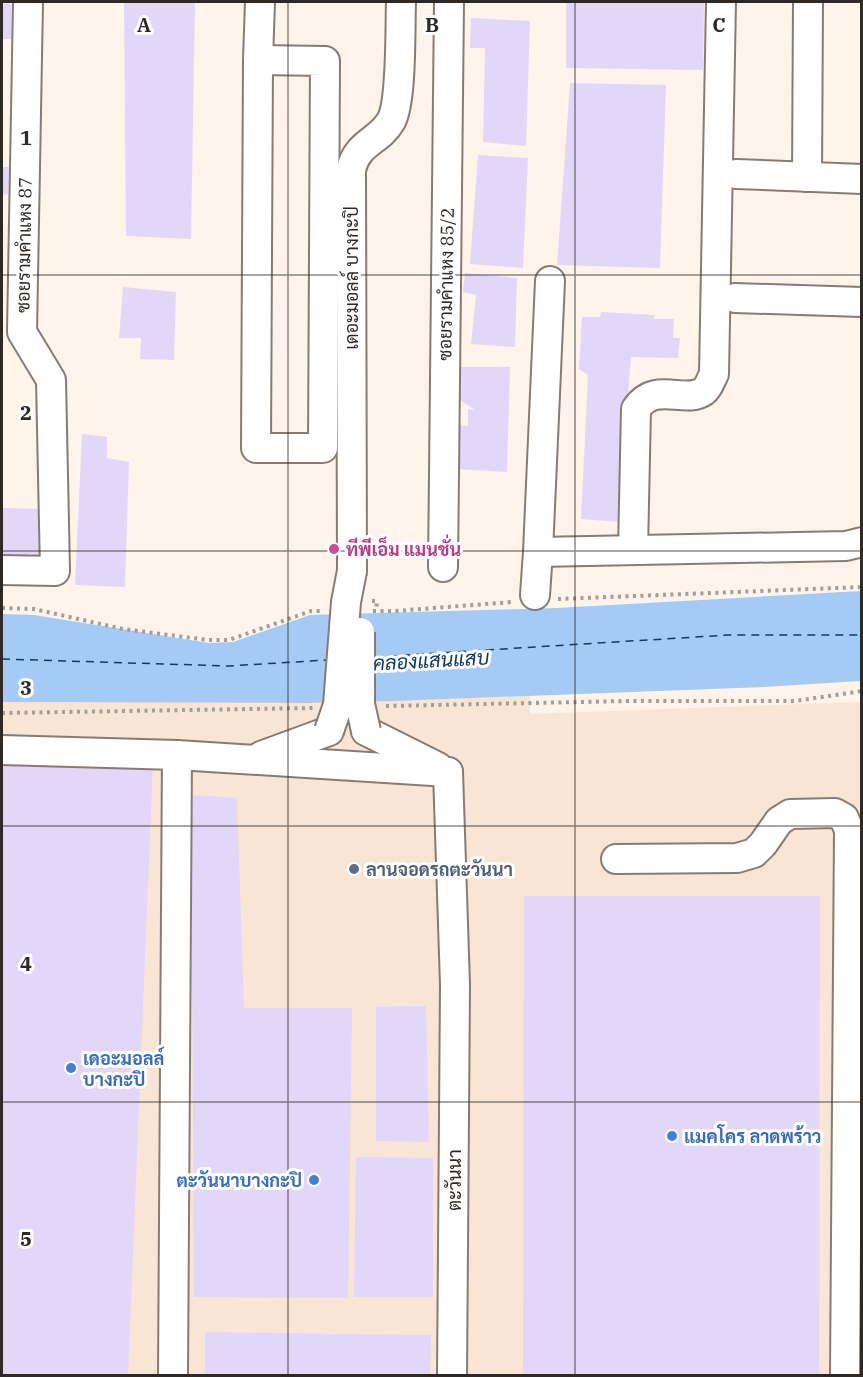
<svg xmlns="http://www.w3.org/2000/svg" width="863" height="1377" viewBox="0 0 863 1377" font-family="'IBM Plex Serif',Sarabun,serif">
<rect width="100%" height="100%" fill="#fef4ea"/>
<path fill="#f8e5d4" d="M530,696V714L861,702V1375L2,1376V702L309,703Z"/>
<path fill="#a5caf4" d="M861,591V681L764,687L393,701L309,703L2,702V614L34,615L209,643L233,642L310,615L557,608Z"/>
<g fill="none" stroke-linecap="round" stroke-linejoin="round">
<g stroke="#103b67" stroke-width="1.5" stroke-dasharray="8 6" stroke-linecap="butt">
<path d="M374,657L728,635H862"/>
<path d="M2,659L229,666L327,660"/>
</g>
</g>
<g fill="#e2d7f9">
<path d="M124,2H195L191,239L126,236Z"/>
<path d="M566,2H704L703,70L566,68Z"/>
<path d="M2,4H11L12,39H2Z"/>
<path d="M471,18L530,21L526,146L483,142L485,48H470Z"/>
<path d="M570,83L666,85L660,268L557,265Z"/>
<path d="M478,155L528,158L523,268L470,264Z"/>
<path d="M2,167H9L8,194L2,195Z"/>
<path d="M465,273L517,278L515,347L471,344L476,295L463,292Z"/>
<path d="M123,287L176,292L174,360L140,359L141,338H119Z"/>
<path d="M601,312L655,315L654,319H674L673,338H680L678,358L631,357L619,522L581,519L588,375L579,369L582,317H600Z"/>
<path d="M458,367H510L507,472L457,469L458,425L468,426V409L475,410L458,399Z"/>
<path d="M82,434L107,437V458L129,462L125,587L75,585Z"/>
<path d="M2,508L46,509L45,558L2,557Z"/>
<path d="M2,758L153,760L128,1376H2Z"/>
<path d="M191,795L237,798L244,1008H352L348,1298L194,1297Z"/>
<path d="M524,896H820L819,1376H523Z"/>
<path d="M426,1006L429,1142L376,1141V1007Z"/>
<path d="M356,1157L433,1158V1297H354Z"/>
<path d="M205,1332L431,1335L430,1376H205Z"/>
</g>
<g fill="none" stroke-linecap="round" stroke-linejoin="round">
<defs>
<g id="minor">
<path d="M258,60L325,61L323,448H256L258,60L260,2"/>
<path d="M736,174L862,179"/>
<path d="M807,177L808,2"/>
<path d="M550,281L538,552L846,546L862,542"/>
<path d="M735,298L862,302"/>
<path d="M633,550L636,409C655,380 685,405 704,391C709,387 711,379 714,374L721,2"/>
<path d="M443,567L449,2"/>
<path d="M2,570L55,571L51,380L22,332L28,2"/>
<path d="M352,571L351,170C357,142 379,142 391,121C402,102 400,27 401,2"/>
<path d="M535,595L538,552"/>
<path d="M366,731L438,767"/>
<path d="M2,750L177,755L173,1376"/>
<path d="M177,755L448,772"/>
<path d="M261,756L329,731"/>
<path d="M448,772L455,985L452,1376"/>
<path d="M616,859L737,858L754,853L763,844L779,821L790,814L835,813L844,818L849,830L845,1376"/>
</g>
</defs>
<use href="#minor" stroke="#887c72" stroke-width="32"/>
<g stroke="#a69e96" stroke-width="4" stroke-dasharray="3 4.5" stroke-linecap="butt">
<path d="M558,599L862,587"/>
<path d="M372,601H377L376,611"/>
<path d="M2,608L34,609L123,629L208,640H229L311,611H320"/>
<path d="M373,611H395L512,602"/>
<path d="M386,706L629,701H795L862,691"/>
<path d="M2,713L313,708"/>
</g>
<use href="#minor" stroke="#fff" stroke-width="28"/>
<defs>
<g id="minor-bridge">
<path d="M360,632V704L366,731"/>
<path d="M329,731L338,705L346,602L352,571"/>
</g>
</defs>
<use href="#minor-bridge" stroke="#887c72" stroke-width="32" stroke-linecap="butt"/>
<use href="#minor-bridge" stroke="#fff" stroke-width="28"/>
</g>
<path fill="none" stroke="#2e2925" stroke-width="1.5" stroke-opacity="0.55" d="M288,2V1376M575,2V1376M2,275H862M2,551H862M2,826H862M2,1102H862"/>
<circle fill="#d1479c" stroke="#fff" stroke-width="2" cx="334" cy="549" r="6"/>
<circle fill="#5c6f8a" stroke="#fff" stroke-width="2" cx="354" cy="869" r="6"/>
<g fill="#3f7fe0" stroke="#fff" stroke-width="2">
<circle cx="71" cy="1068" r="6"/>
<circle cx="672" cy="1136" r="6"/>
<circle cx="314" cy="1180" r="6"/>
</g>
<g text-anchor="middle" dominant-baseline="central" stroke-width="6" stroke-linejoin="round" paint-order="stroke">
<g font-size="18" fill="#2e2925" stroke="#fff">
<text transform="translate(24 245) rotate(-89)">ซอยรามคำแหง 87</text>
<text transform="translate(351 278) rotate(-90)">เดอะมอลล์ บางกะปิ</text>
<text transform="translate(446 284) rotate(-89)">ซอยรามคำแหง 85/2</text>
<text transform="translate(454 1180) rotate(-90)">ตะวันนา</text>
</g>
<g font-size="18" font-weight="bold" fill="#b23c85" stroke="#fff" text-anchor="start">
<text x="346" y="549">ทีพีเอ็ม แมนชั่น</text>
</g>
<g font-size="18" font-weight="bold" fill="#4e5e75" stroke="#fff" text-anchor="start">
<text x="366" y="869">ลานจอดรถตะวันนา</text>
</g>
<g font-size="18" font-weight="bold" fill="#366cbe" stroke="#fff" text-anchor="start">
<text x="83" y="1058">เดอะมอลล์<tspan x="83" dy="21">บางกะปิ</tspan></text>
<text x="684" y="1136">แมคโคร ลาดพร้าว</text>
<text x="302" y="1180" text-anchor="end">ตะวันนาบางกะปิ</text>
</g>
<g font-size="20" font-style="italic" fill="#103b67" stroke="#fff">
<text transform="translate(431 660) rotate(-3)">คลองแสนแสบ</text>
</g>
</g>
<g font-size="20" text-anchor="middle" font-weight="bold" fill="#2e2925" stroke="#fff" stroke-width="6" stroke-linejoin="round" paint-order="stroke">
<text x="144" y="32">A</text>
<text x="432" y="32">B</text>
<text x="719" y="32">C</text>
<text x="26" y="145">1</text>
<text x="26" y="420">2</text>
<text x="26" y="695">3</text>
<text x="26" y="971">4</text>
<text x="26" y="1246">5</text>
</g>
<rect width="863" height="1377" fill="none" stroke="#2e2925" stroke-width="6"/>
</svg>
